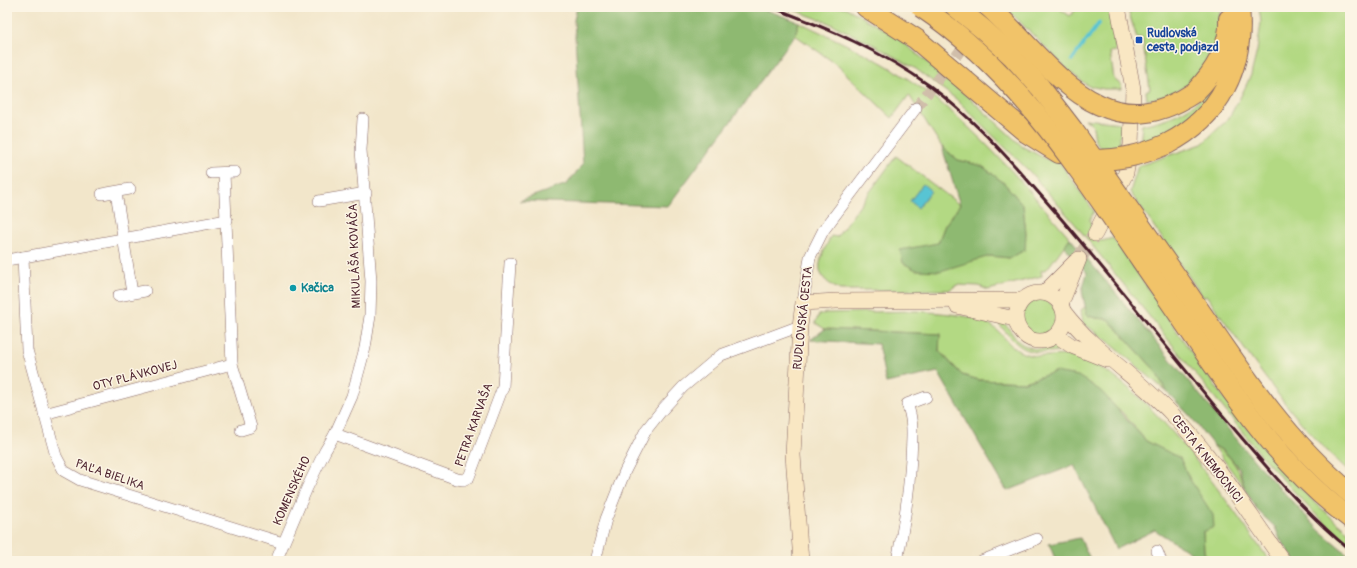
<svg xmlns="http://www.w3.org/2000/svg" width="1357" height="568" viewBox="0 0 1357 568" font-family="Pangolin,sans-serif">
<rect width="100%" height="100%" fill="#fcf5e5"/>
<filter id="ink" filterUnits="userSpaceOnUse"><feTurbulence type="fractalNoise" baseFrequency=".025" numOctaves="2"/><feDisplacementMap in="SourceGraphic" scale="8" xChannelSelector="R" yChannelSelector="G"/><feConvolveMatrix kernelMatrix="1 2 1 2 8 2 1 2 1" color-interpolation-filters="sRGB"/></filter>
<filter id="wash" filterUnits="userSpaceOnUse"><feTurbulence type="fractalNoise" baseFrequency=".012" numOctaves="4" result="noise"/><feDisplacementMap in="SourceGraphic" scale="16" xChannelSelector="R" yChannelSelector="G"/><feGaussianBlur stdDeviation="0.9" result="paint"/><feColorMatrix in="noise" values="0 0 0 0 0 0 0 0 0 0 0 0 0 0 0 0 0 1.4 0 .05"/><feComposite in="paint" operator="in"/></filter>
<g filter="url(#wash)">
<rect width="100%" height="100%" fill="#f2e6ca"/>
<g fill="#b3d983" stroke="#7e7c57">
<path d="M786,7H845L895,36L954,84L1023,147L1046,159L1060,163L1094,211L1090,219L1092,234L1102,241L1113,238C1186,341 1250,453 1350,533V545L1311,510L1265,460L1075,224L1030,172L956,99L916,69L874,45L829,23Z"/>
<path d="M1005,7H1057L1070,16L1078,7H1109L1116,51L1110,52L1114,79L1121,85L1122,89H1104L1088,86L1070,72Z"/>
<path d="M1127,7H1220C1221,56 1199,92 1147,100L1146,91L1150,89L1142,37L1137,38Z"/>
<path d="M1259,7H1350V472C1292,422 1251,357 1206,295L1203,297L1130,192L1138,166L1202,144L1228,119L1240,98L1251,75L1257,51L1261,22Z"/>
<path d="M799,22C834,39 872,55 905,77C970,119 1020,180 1070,238L1047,269L1041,271L1042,276L988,290L979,286L957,285L949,290H840C810,275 819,261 831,236L837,237L896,156L960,205L945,225L938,243L968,261L990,256L1010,258L1026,234L1023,205L1004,183L982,166L958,160L942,147L909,95L892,118L836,64L795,35Z"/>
<path d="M1223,69C1214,106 1172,132 1140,146L1142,125C1180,117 1204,104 1223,69Z"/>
<path d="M1085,119L1121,123L1119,151L1103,152L1095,140L1093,126Z"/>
<circle cx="1039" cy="317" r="18"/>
<path d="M1085,307L1087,315L1095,318L1108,319L1154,369L1167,392L1109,342L1083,323L1081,310Z"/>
<path d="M916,311C936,313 976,314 992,326C1004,334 1009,348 1023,353C1042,361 1061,351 1080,358C1150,383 1226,502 1270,561H1209L1204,552L1203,532L1189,478L1180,459L1146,441L1122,412L1055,372L1025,382L979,380L962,375L939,350L940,334L825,329L815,323L819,315L826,313Z"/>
<path d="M995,319C1011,322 1011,341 1026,346C1044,354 1052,342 1068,350C1024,356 1022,352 995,319Z"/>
<path d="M1213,445C1233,456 1238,468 1245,489Z"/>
</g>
<g fill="#8eb971" stroke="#6c6c4e">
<path d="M577,7H758L799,22L795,35L668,206L519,201L567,184L583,164L574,20Z"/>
<path d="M942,147L958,160L982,166L1004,183L1023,205L1026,234L1025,250L1010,258L990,256L940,271L916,270L903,263L900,250L938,243L945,225L960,205Z"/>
<path d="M1070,238L1258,465L1320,531L1350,556V561H1296L1280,539L1275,527L1258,511L1245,489L1239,468L1225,452L1213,445L1191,417L1167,392L1154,369L1108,319L1095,318L1087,315L1082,291L1087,273L1064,246Z"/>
<path d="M825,329L940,334L939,351L962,375L979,380L1025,382L1055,372L1078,376L1101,391L1146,441L1180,458L1189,478L1213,515L1214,527L1203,532L1204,552L1209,561H1196L1191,553L1155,530L1116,549L1074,465L1007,491L938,372L886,383L878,344L810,340Z"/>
<path d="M1080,538L1091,561H1056L1049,544Z"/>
</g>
<path fill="#59c4d3" stroke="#52727f" d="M923,184L931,191L918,208L910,201Z"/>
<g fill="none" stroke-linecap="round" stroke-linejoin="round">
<path stroke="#59c4d3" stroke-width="3.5" d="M1072,60L1099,23"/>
</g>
</g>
<g filter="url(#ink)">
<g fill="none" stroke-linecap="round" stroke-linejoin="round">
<path stroke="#d0beaa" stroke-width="11" stroke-dasharray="11 5.5" stroke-linecap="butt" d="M916,108L960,51"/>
<path stroke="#d0beaa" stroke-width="15" stroke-dasharray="15 8" stroke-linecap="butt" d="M1079,259L1095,234"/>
<defs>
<g id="street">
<path d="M211,173L235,172"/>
<path d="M224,173L232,364L251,427L241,430"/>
<path d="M116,192L132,293"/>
<path d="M102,194L130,189"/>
<path d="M319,201L366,193"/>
<path d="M23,257L27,350L56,456L64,471L80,480L283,543"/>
<path d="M7,260L227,220"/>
<path d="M118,296L145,291"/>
<path d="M803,303L810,257L823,231L916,108"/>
<path d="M44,414L232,364"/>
<path d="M335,434L457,479L463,480L469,477L503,387L510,263"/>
<path d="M1157,551L1161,561"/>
<path d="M276,561L307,488L325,451L335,434L352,396L365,348L370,316L371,281L361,150L363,119"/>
<path d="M595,561L606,519L625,471L646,430L662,410L683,387L721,355L800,326"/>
<path d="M897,561C904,526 909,493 911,458C912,439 914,421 907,404L926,397"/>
<path d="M981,561L1037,539"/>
</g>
<g id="secondary">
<path d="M1095,234L1126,173L1131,145L1133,89L1118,7"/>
<circle cx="1040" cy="317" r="24"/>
<path d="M1044,293L1076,261"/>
<path d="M1061,304L1079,259"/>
<path d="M957,306L1015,319"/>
<path d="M1064,312C1094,351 1138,378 1172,414C1214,458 1247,511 1283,561"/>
<path d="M1056,335L1072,346L1107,360"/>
<path d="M801,561L793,455L800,326L803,303L836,301L1022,300"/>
</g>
<g id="highway">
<path d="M866,7L916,39L1027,133L1059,153"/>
<path d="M1195,92C1213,74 1231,46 1229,19"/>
<path d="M1167,144C1220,117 1245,66 1239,7"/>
<path d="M1178,279C1230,354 1279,435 1350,493"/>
<path d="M1162,290C1218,370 1270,459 1350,518"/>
</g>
</defs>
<use href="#street" stroke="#856563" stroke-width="12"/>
<use href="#secondary" stroke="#856563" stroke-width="16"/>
<use href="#highway" stroke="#856563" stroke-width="22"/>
<use href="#street" stroke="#fff" stroke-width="11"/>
<use href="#secondary" stroke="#f9e7c3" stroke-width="15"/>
<use href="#highway" stroke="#f1c369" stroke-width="20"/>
<path stroke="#4a1f2b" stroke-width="3" d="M771,7C827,28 882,51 930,86C970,116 1004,153 1037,191C1104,266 1165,347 1230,424C1268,469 1305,513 1350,550"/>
<defs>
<g id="highway-bridge">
<path d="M921,7C1026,77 1091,189 1162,290"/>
<path d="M956,7L984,30L1013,57L1040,87L1073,130L1178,279"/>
<path d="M989,7C1050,62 1102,155 1195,92"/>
<path d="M1084,159C1115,162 1139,156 1167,144"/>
</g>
</defs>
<use href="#highway-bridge" stroke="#856563" stroke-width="22" stroke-linecap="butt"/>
<use href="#highway-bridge" stroke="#f1c369" stroke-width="20"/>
</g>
</g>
<rect fill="#1a4fb4" stroke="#fcf5e5" stroke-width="1.5" x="1135" y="36" width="8" height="8" rx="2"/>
<circle fill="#0f9aa8" stroke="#fcf5e5" stroke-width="1.5" cx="293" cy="288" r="4"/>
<g text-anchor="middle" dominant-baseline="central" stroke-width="3" stroke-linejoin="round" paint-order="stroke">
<g font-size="12" font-weight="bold" fill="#164399" stroke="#fcf5e5" text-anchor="start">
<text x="1147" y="33">Rudlovská<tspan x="1147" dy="14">cesta, podjazd</tspan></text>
</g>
<g font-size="12" fill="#4a1f2b" stroke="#fcf5e5">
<text transform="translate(355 256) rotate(-92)">MIKULÁŠA KOVÁČA</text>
<text transform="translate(803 318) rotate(-84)">RUDLOVSKÁ CESTA</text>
<text transform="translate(135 376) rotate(-15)">OTY PLÁVKOVEJ</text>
<text transform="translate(474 425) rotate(-70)">PETRA KARVAŠA</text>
<text transform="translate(1207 459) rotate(52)">CESTA K NEMOCNICI</text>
<text transform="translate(110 475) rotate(19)">PAĽA BIELIKA</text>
<text transform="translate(292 491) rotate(-66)">KOMENSKÉHO</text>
</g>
<g font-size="12" font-weight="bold" fill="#0d838f" stroke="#fcf5e5" text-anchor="start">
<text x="301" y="288">Kačica</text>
</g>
</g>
<rect width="1357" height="568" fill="none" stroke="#fcf5e5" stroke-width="24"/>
</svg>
